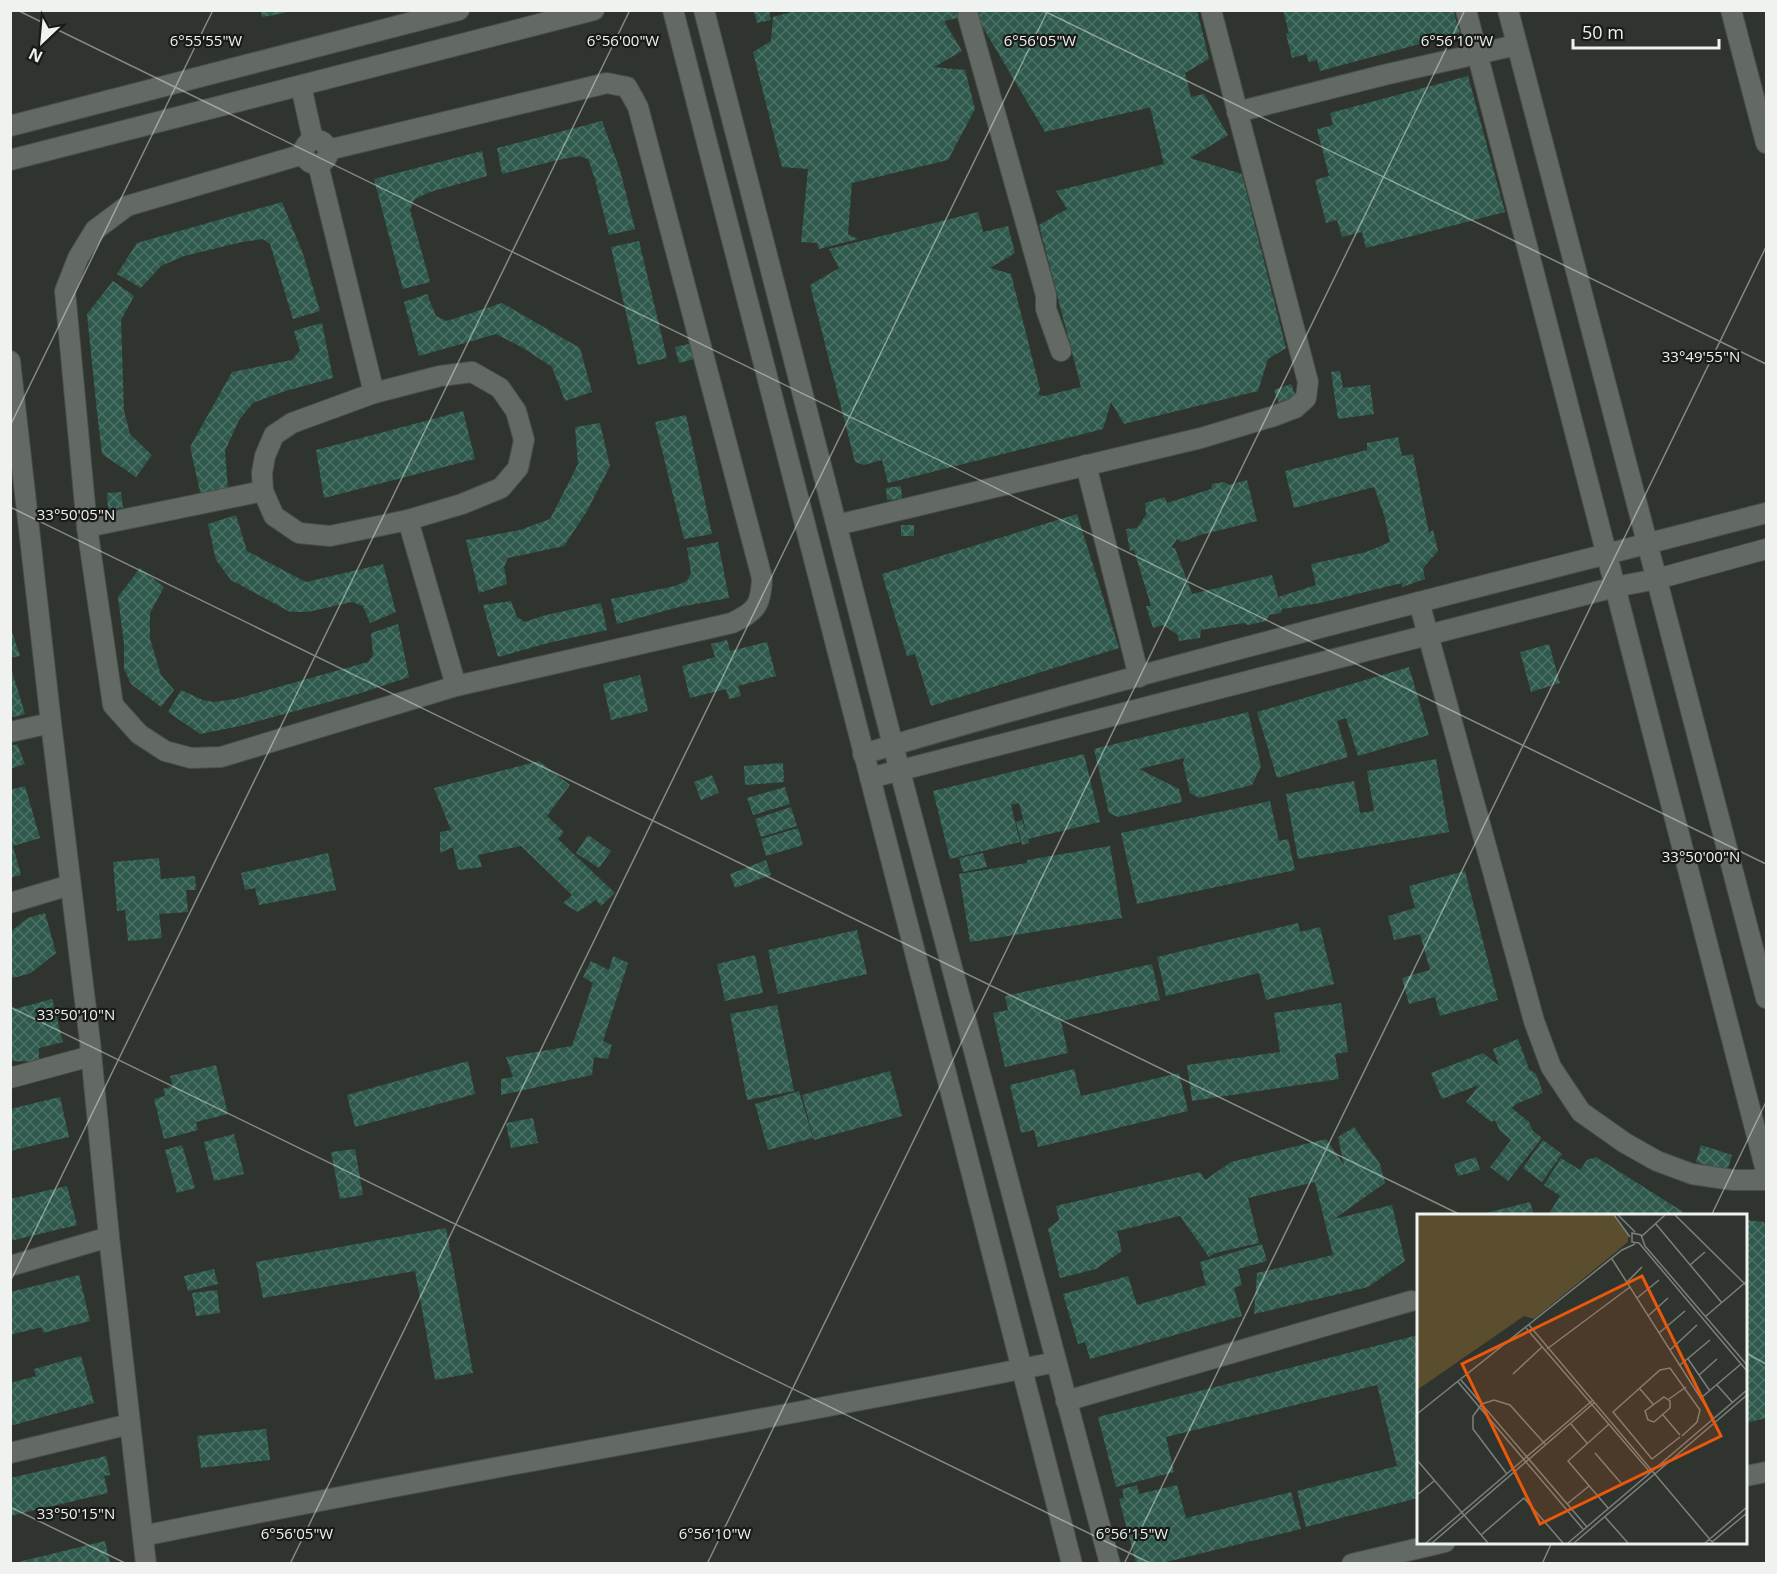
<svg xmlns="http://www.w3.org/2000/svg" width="1777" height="1574" viewBox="0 0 1777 1574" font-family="'Open Sans',sans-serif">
<defs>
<pattern id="building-cross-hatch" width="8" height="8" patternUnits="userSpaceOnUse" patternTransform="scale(1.5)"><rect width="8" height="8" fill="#2e594c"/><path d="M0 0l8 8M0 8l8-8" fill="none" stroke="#4d7166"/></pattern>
</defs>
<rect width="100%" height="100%" fill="#2f342f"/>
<g fill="url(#building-cross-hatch)">
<path d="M261,10H285V13L262,17Z"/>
<path d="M755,10H769L771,20L757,23L754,11Z"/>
<path d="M799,10H1197L1209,59L1185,73L1191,97L1204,94L1228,135L1190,158L1242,174L1286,348L1268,359L1258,391L1124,424L1111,402L1103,429L888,483L882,460L864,465L855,462L810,285L839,268L829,249L978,212L983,232L1008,226L1015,253L990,268L1011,274L1040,389L1038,395L1044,396L1081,387L1039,225L1067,209L1056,191L1164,164L1150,107L1169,103L1045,132L975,14L944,21L962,51L934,67L965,70L975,109L948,160L852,183L848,234L858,239L819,249L817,243L801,242L808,169L782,167L753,52L771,41L773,17Z"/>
<path d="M1283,10H1453L1460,33L1320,71L1317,60L1309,62L1306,54L1292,58L1286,34L1289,33Z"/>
<path d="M1468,76L1505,212L1366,248L1362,232L1342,237L1337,220L1326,223L1315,180L1329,176L1317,129L1333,125L1330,113Z"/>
<path d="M602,121L620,170L635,229L609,235L595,179L588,159L579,156L558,160L502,174L497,148Z"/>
<path d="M482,151L487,176L430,192L415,199L410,210L430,282L403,289L374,179Z"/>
<path d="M282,202L303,254L320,311L293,319L270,244L263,239L242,242L184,256L161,266L141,288L117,274L137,243Z"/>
<path d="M639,241L667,358L638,365L611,247Z"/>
<path d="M113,281L134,296L121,320L124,411L130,434L152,455L136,477L102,454L97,412L87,314Z"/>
<path d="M427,294L436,316L447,321L502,303L580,348L592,392L565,401L552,367L523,348L496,334L419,356L404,302Z"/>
<path d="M322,323L333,378L282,392L253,403L239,420L225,451L228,489L201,496L190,447L232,372L292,360L300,350L294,332L296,330Z"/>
<path d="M689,344L694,359L679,363L675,347Z"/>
<path d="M1340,371L1343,388L1370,385L1374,414L1338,419L1331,372Z"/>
<path d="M1291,384L1296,397L1279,403L1274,390Z"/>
<path d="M463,411L475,459L324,498L316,450Z"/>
<path d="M686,415L712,534L684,539L655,422Z"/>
<path d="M600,423L610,466L587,511L564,546L508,558L504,567L507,584L479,593L466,540L520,530L550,519L578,464L575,427Z"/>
<path d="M1398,437L1402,456L1413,454L1429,533L1433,530L1438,551L1423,568L1425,579L1402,587V583L1320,603L1282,609L1281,613L1269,615L1266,621L1248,625L1244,623L1201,630L1200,638L1179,641L1178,635L1163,625L1153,628L1146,606H1151L1134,550L1130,551L1126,529L1137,528L1146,515L1145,503L1165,497L1167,503L1211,489L1212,484L1224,482L1229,485L1247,480L1257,521L1200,535L1182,542L1177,539L1171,548H1175L1192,594L1272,575L1278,597L1316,585L1311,564L1366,552L1390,542L1384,515L1374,487L1294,508L1285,471L1367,450V443Z"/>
<path d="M901,486L902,499L887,500L886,488Z"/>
<path d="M121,492L123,508L108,509L107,493Z"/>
<path d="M1077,514L1119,648L931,706L915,654L907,656L882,574Z"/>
<path d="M236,515L247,551L306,582L383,564L396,612L370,623L363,606L352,602L308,612H290L231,580L216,560L208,524Z"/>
<rect x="901" y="525" width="13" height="11"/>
<path d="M718,542L729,598L679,607L617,624L611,599L675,586L687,581L691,573L687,548Z"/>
<path d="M140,568L164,587L150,613V639L161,675L174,690L161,707L131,684L124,669V644L118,597Z"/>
<path d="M511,601L517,617L525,622L542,616L601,603L607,630L548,643L498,657L483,605Z"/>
<path d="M398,624L409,677L358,694L240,726L200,734L168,712L181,690L203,700L214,702L235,699L368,662L373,655L371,633Z"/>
<path d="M10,626L20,656L10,658Z"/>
<path d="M727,640L730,651L767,642L776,676L738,686L741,696L729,699L726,689L690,698L682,666L715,657L711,644Z"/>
<path d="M1549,644L1560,683L1531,692L1520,652Z"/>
<path d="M10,665L25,714L10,718Z"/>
<path d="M1409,667L1429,735L1358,756L1346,718L1337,721L1348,757L1277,778L1257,712Z"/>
<path d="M640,675L648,711L611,720L603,684Z"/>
<path d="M1248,712L1261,766L1252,785L1199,798L1190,793L1183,763L1185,758L1139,769L1179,789L1182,802L1118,817L1109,813L1094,749Z"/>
<path d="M17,744L25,764L10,769V746Z"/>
<path d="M1084,754L1100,822L1028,839L1029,843L1022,845L1016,822L1022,820L1027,834L1019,803L1011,805L1020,842L950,859L933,791Z"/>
<path d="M1436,759L1449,832L1298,859L1286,794L1354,781L1360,813L1374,811L1367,771Z"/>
<path d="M539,761L570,785L547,816L564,832L558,839L615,893L601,906L596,900L578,912L563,903L572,895L521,846L478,855L482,867L458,870L453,847L440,853V832L451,830L434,788Z"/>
<path d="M783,763L784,782L745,785L744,766Z"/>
<path d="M712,775L719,793L701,800L694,782Z"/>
<path d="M25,786L40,838L13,846L21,875L10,878V790Z"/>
<path d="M785,787L790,804L753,815L747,798Z"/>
<path d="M1270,801L1279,841L1288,839L1295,870L1137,904L1121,833Z"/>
<path d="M791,807L797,826L761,837L755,819Z"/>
<path d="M798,828L803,845L766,856L761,839Z"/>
<path d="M588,835L611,851L599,868L576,853Z"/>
<path d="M1110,846L1122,918L970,942L959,874L1027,863V860Z"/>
<path d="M328,853L336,890L259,905L255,888L245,890L241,873Z"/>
<path d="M983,853L987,867L963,872L959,858Z"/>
<path d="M159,858L161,879L195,876L196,890H186L188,912L159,914L162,938L128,941L125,910L117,911L113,862Z"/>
<path d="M766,860L771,875L735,888L730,874Z"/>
<path d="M1465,871L1498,1000L1440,1016L1435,997L1409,1004L1402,978L1430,970L1420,934L1394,940L1388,916L1415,908L1409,886Z"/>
<path d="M45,913L56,953L31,973L13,978L10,975V932L28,918Z"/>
<path d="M1298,923L1300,932L1320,927L1334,984L1266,1000L1259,973L1166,996L1157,957Z"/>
<path d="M857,930L867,974L778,994L768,950Z"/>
<path d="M755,955L763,993L725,1001L717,964Z"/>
<path d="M613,956L628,963L603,1041L612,1045L608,1059L594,1057L592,1075L501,1095V1079L513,1077L506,1057L572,1046L593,983L583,977L591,961L609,970Z"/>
<path d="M1152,964L1160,1000L1061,1021L1068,1053L1005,1067L993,1013L1008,1010L1005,996Z"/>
<path d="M52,999L63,1042L39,1048V1062L10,1061L11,1010Z"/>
<path d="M1341,1003L1348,1052L1335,1054L1339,1079L1192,1101L1187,1065L1280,1052L1274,1013Z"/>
<path d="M777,1005L794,1091L747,1100L730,1014Z"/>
<path d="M1518,1039L1529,1069L1536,1074L1543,1093L1516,1104L1512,1108L1529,1122L1533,1131L1542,1138L1508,1181L1490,1167L1511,1140L1500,1131L1495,1120L1491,1122L1466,1102L1479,1085L1442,1099L1431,1073L1483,1053L1499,1066L1493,1049Z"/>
<path d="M468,1061L475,1094L355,1127L347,1095Z"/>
<path d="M216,1065L228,1114L196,1122L198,1130L164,1139L154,1099L165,1096L163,1089L173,1086L170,1076Z"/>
<path d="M1074,1069L1081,1096L1179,1073L1188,1111L1038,1147L1034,1130L1021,1133L1010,1085Z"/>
<path d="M890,1071L902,1116L814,1140L802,1095Z"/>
<path d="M799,1091L813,1138L768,1150L755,1104Z"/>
<path d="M60,1097L69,1137L10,1151V1109Z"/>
<path d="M533,1118L538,1143L511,1148L506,1123Z"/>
<path d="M1354,1127L1380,1164L1385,1183L1334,1219L1392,1205L1405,1261L1368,1287L1254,1314L1257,1273L1333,1255L1315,1182L1248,1198L1259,1243L1215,1253L1209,1257L1180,1216L1117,1231L1122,1251L1096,1269L1060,1278L1048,1229L1059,1220L1056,1206L1200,1172L1205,1180L1231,1162L1326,1139L1344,1165L1338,1137Z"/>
<path d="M234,1134L244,1174L214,1181L204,1142Z"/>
<path d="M1543,1140L1562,1154L1542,1182L1523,1168Z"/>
<path d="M182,1145L195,1188L177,1193L165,1150Z"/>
<path d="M1701,1145L1732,1155L1727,1171L1696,1162Z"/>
<path d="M355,1149L363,1195L340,1199L331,1152Z"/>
<path d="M1476,1157L1480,1170L1458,1176L1454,1164Z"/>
<path d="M1596,1157L1688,1215H1548L1560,1196L1544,1185L1561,1158L1580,1170L1587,1160Z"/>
<path d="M67,1186L77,1225L10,1241V1199Z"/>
<path d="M1530,1202L1534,1215H1483L1482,1214Z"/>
<path d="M1746,1220L1764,1222L1766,1230V1418L1746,1423Z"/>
<path d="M446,1228L473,1373L435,1380L415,1271L263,1298L256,1262Z"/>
<path d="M1262,1244L1267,1261L1238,1269L1242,1285L1234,1288L1242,1316L1090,1359L1085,1342L1078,1344L1063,1294L1128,1276L1137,1305L1206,1285L1200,1262Z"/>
<path d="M214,1269L218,1284L188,1291L184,1276Z"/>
<path d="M79,1275L90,1321L43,1333L42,1327L10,1335V1292Z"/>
<path d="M217,1290L220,1313L196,1316L192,1293Z"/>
<path d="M1418,1335V1498L1306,1527L1297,1491L1397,1466L1377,1385L1166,1437L1174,1472L1116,1487L1098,1417Z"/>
<path d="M81,1356L94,1403L10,1426V1383L36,1376L34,1369Z"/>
<path d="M266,1429L270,1460L201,1468L197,1436Z"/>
<path d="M106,1456L110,1475L104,1476L108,1493L10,1516V1478Z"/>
<path d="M1137,1485L1139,1494L1177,1485L1186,1518L1291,1492L1301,1529L1162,1563H1136L1119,1499L1124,1498L1122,1489Z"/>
<path d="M105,1541L110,1563H14Z"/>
</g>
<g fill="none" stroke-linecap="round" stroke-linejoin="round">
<defs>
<g id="minor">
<path d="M673,10L1072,1564"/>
<path d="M704,10L893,745L1110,1564"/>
<path d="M1466,10L1766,1171"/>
<path d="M1508,10L1766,998"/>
<path d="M1731,10L1766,143"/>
<path d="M968,16L1046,295V309L1061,351"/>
<path d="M301,86L313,140"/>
<path d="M1237,112L1388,74L1517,45"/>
<path d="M10,126L459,10"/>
<circle cx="316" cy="152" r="12"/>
<path d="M304,154L127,206L95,230L78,258L65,291L87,527L113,705L139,734L165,751L191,758L221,757L456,686L732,623C756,611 761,606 762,578L638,107L627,87L607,83L328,150"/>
<path d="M10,160L594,10"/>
<path d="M318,164L374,393"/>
<path d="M10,361L51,723L90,1042L109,1237L146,1564"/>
<path d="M472,372L500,388L516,411L524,440L518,468L501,488L462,504L408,520L330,536L299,533L274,516L263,491L262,473L265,456L274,435L292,423L374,393L440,376Z"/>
<path d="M1086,465L1139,677"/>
<path d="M408,520L456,686"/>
<path d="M837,525L1201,438L1274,416L1295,408L1306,398L1308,382L1211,10"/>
<path d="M87,527L263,491"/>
<path d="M1419,602L1534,1021L1551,1067L1581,1112L1625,1143L1657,1161L1692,1174L1733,1180H1766"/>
<path d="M10,732L51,723"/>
<path d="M863,754C1162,665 1465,591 1766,513"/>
<path d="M870,778L1615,587L1657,579L1766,549"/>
<path d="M10,903L70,885"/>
<path d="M10,1078L91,1056"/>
<path d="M10,1266L109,1237"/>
<path d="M1066,1401L1411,1301"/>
<path d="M10,1453L130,1424"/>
<path d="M1746,1476L1766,1472"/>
<path d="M143,1536C446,1473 752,1424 1056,1362"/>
<path d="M1352,1564L1445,1542"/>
</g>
</defs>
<use href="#minor" stroke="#4b4f4b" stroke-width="22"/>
<use href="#minor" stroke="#636963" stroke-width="20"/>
</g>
<path fill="none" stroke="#eff2ef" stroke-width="1.5" stroke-opacity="0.45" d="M17,10L1766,864M1042,10L1766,364M10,426L213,10M10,507L1463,1216M10,1007L1152,1564M1711,1216L1766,1102M10,1282L630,10M1746,1353L1766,1364M10,1507L127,1564M290,1564L1048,10M707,1564L1465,10M1124,1564L1766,247M1542,1564L1552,1542"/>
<g transform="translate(1417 1214)">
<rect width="330" height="330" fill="#2f342f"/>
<path d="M0,1H196L211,20V28L117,105L107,102L0,176Z" fill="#5b4e2f"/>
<path fill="none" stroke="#7c807c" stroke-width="1.5" d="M197,1L213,23M201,1L218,18M258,1L330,72M238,9L305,89M225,22L248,1M195,45L297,205M273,51L288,38M210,68L225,53M220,84L242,66M231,102L251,84M289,102L330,67M112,111L296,329M109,114L233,258M242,119L268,97M130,135L213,73M253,136L280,111M271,145L293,177M263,151L293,126M330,151L228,32L224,21L215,19V28L222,29L330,157M96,160L125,133M282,161L300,145M44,166L170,313M41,168L166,315M300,171L316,189M223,175L236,190M247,183L253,187V194L237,208L231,206L228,197ZM284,184L324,150M252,185L269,173M0,200L205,36L218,30M246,201L263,221M154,210L170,229M263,223L235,245L196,198L243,156L253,154L283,196L280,208L265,222M178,239L204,269M0,246L71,329M90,260L56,215V202L65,190L77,186L93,191L128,230M0,281L17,267M150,290L172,272M191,294L151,247L192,210M188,303L211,329M64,321L107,284L146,329M295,328L330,299M9,329L176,186M15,329L178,188M151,329L330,176M157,329L330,181M288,329L330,293"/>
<path fill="#e8590c" fill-opacity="0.15" stroke="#e8590c" stroke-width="3" d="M225,62L304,222L123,310L45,150Z"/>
<rect width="330" height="330" fill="none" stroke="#eff2ef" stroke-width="3"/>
</g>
<g font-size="15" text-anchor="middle" fill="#eff2ef" stroke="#191b19" stroke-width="4.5" stroke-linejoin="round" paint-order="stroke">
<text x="206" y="46">6°55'55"W</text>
<text x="623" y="46">6°56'00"W</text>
<text x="1040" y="46">6°56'05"W</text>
<text x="1457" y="46">6°56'10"W</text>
<text x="1701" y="362">33°49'55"N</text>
<text x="76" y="520">33°50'05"N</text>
<text x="1701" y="862">33°50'00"N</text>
<text x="76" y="1020">33°50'10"N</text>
<text x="76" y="1519">33°50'15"N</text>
<text x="297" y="1539">6°56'05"W</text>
<text x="715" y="1539">6°56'10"W</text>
<text x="1132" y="1539">6°56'15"W</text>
</g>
<rect width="1777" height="1574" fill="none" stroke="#eff2ef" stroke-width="24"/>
<g transform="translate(42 42) rotate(206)" stroke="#191b19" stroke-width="4.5" paint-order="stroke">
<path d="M0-4.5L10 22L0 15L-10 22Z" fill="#eff2ef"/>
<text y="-9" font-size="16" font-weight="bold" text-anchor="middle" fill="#eff2ef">N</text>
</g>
<path d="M1573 39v9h146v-9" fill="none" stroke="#eff2ef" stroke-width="3"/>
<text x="1582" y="39" font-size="18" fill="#eff2ef" stroke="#191b19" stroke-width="4.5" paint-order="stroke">50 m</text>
</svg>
